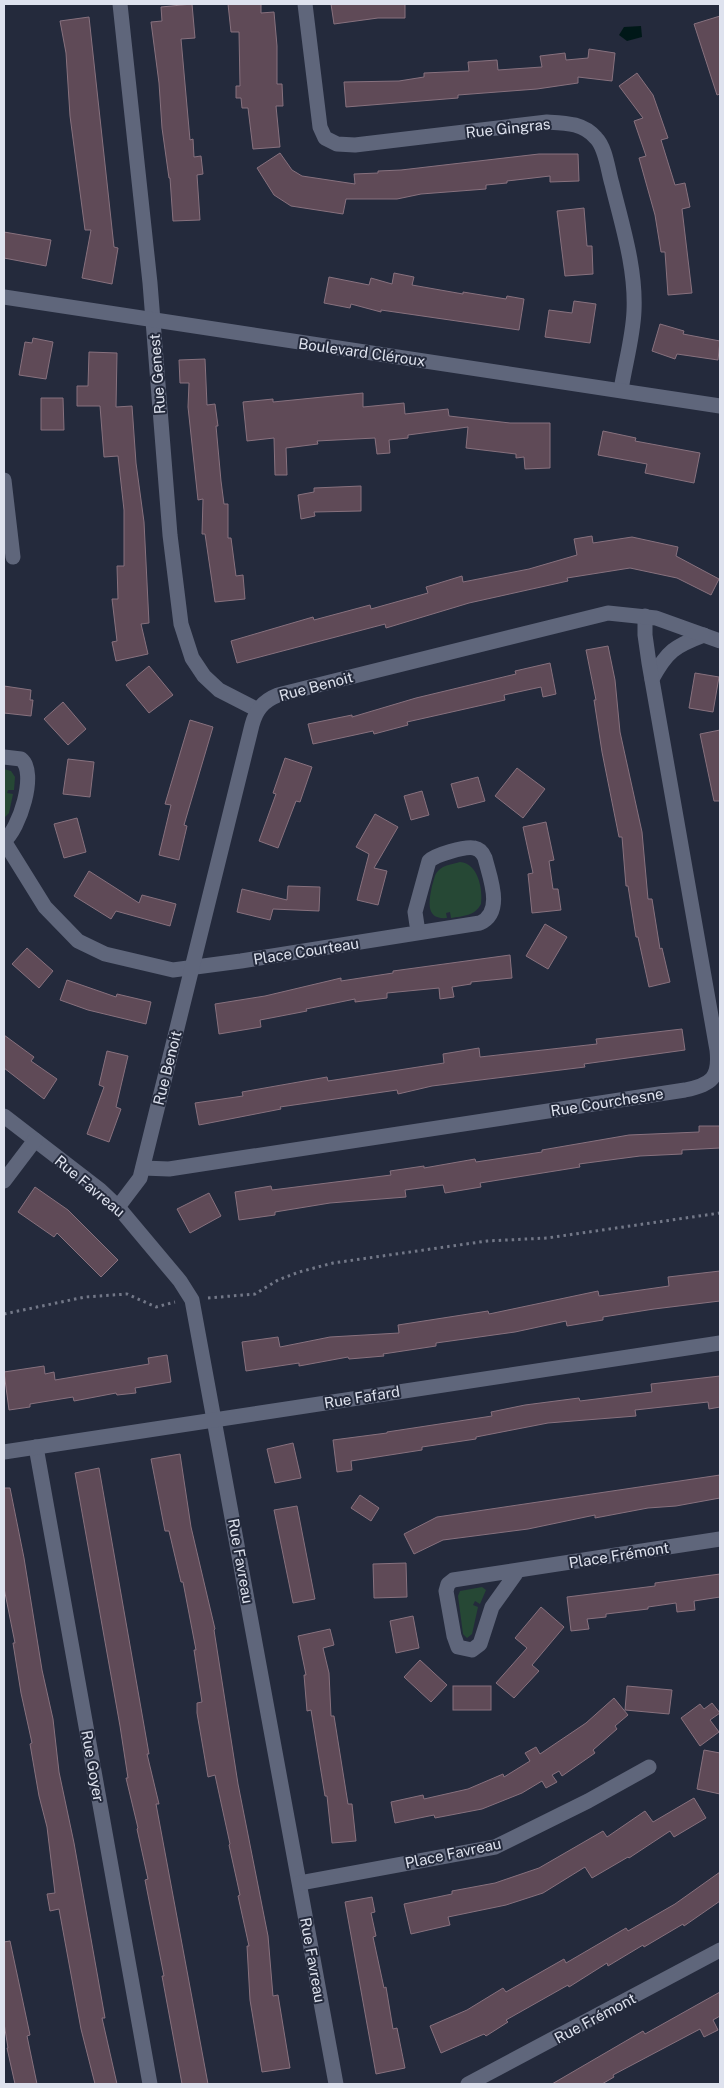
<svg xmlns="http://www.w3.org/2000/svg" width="724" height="2088" viewBox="0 0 724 2088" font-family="'Public Sans',sans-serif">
<rect width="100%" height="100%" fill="#242a3c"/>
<g fill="#264835">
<path d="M4,769L11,771L15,777L14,790H8L7,793L13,794L9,813L4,818Z"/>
<path d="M460,862C478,863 483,889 481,904C475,916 463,916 451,918L450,912L446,913L447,918C425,920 429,901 432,886C434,881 434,875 438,871C443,865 453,864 460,862Z"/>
<path d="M482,1587L486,1590L480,1604L475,1601L473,1605L478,1607L472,1634L467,1638L463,1634L458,1596L460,1591Z"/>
</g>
<path fill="#001818" d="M641,26L642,37L627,41L619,35L624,27Z"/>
<g fill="#5f4a57" stroke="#87717e">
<path d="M192,4L195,38L181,39L190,140L193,139L194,157L201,156L203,174L197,175L200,220L173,221L170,178H169L162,128L159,83L151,22L162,21L161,7Z"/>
<path d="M228,4H261V13L274,12L277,46V84H282L283,106H276L280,147L253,149L248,108H242L241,98H236V86H240L239,32H231Z"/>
<path d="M331,4H405V18H378L334,24Z"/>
<path d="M720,16V94L717,95L694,24Z"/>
<path d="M89,17L114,247L118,248L112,284L82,278L91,230H85L70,116L66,53L60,21Z"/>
<path d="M589,49L615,53L612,81L578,77V83L537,89L458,95V98L346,107L344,82L399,81L424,77V73L469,71L468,62L497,60L498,70L542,67L540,56L565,53L566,60L588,58Z"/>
<path d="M637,73L653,95L668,138L661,140L675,185L685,183L690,207L682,209L692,293L668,295L665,252H661L655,215L639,158L646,156L634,121L643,118L619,86Z"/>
<path d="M280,153L292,170L302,176L355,184L354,174L378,173V171L401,170L539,154H578L579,181L550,182V176L507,181V183L486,185V189L421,194L397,199H346L343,214L291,206L274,195L257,168Z"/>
<path d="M584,208L587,246H592L593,274L565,276L557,211Z"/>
<path d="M4,232L51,240L46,266L4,258Z"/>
<path d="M394,273L414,277L412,285L463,294V292L506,299L507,296L524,299L519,330L381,310V312L351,304L350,308L324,303L329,277L369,285L371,278L392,284Z"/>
<path d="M574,301L596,304L590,343L545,337L549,310L572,313Z"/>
<path d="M660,324L684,331L683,334L720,341L718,360L677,354L675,359L652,351Z"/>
<path d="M33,338L53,342L46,379L19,375L25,342L32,343Z"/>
<path d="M89,352L117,353L116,407L132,406L136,463L144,522L149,623L141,624L148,654L116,661L112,642L117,641L112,599H118L117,566H124V510L118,456L104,457L100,406H77V386H88Z"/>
<path d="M205,359L207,405L215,404L218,426H216L221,481L224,504H228V538H231L236,576L243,575L245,599L215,602L205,534H202L203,499L198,500L188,407L189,383H180L179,360Z"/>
<path d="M363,393V407L404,403L405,414L448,409L449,416L510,423H550V468L525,469L524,457L516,458V454L466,448L468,427L408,435V438L389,440L390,453L377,454L375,438L317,441L318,444L286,448L287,475H275L274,438L247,441L243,402L273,399V402Z"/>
<path d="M41,398H63L64,430H41Z"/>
<path d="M603,431L636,438L635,441L700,453L694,483L645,473L647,464L598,455Z"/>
<path d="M361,486V511L314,512L315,516L301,519L298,495L314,492V488Z"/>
<path d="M592,536L593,543L632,537L678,547L676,556L719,579L711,595L677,578L630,568L567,578L568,581L469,603L386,628L385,624L237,663L231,641L313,617L314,620L370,605L371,609L428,593L426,587L462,576L463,582L529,569L577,555L574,539Z"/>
<path d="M608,646L615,680L620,732L642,832L648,899H652L660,949L662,948L670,982L649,987L638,937H636L628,886H626L622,837H619L602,752L594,700H596L586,650Z"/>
<path d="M550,663L556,694L543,697L541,687L504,695L505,700L407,722L408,725L374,734L373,731L313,744L308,724L352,715V717L416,698L516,674L515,671Z"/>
<path d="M149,666L173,695L149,713L126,685Z"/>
<path d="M695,673L719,677L713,712L689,708Z"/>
<path d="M4,686L31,690L30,700H33L31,716L4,713Z"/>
<path d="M63,702L86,729L68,745L44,719Z"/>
<path d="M190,720L213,727L184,825L187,826L179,860L159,855L171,805L165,804Z"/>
<path d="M720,730V801H714L700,734Z"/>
<path d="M285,758L312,767L300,802L296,801L278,848L259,841L276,794L273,793Z"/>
<path d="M68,759L94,762L90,797L63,794Z"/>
<path d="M517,768L545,789L523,818L495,796Z"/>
<path d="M478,777L485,801L458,808L451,784Z"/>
<path d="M422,791L429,815L411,820L404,796Z"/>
<path d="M375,814L398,827L374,868L387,871L378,905L357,900L369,854L356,847Z"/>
<path d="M77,818L86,852L64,858L54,824Z"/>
<path d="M546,822L554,860L549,861L553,889H558L561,910L532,913L528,874L533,873L523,827Z"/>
<path d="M89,871L139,903L142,895L176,904L170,926L116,911L111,919L74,896Z"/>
<path d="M288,886L320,887L319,911L273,909L270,920L237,912L242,889L287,900Z"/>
<path d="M545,924L567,937L548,969L526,956Z"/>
<path d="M27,948L53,971L39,988L12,964Z"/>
<path d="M510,955L512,978L471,982V984L452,987L454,997L440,999L439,988L387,993V998L355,1002V999L306,1009L307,1011L260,1020L261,1027L219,1034L215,1004L265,996L341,978V981L393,973V971Z"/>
<path d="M67,980L116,997L117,994L151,1002L146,1024L88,1010L60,1000Z"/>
<path d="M682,1029L685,1050L584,1064L585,1067L432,1086L398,1094L397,1090L280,1107L281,1109L199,1125L195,1103L243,1096L242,1092L327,1077L328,1081L444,1063L443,1054L479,1048L480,1057L597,1044L596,1039Z"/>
<path d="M4,1035L34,1057L31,1061L57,1079L44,1099L4,1068Z"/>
<path d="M107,1051L128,1056L116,1107L121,1109L109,1142L87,1134L104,1087L99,1085Z"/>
<path d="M699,1126H720V1148L682,1150V1154L640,1156L579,1164L580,1167L480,1183L481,1187L445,1193L443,1185L405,1190L406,1197L330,1203L275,1212V1215L239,1220L235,1192L271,1186L272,1190L391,1175L390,1171L424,1166V1168L475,1159L476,1162L542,1152V1150L629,1135L699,1132Z"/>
<path d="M35,1187L68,1210L118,1260L101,1277L57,1233L54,1237L18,1212Z"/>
<path d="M209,1193L221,1216L190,1233L177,1209Z"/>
<path d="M720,1271V1301L654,1309L603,1317V1320L567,1326L566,1321L515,1332L436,1343V1346L383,1354L384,1356L349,1359L348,1357L299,1366V1363L246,1371L242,1342L278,1337L280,1347L330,1337L399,1333L398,1325L488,1311L489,1314L598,1291L599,1296L669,1286L668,1277Z"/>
<path d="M167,1355L171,1382L135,1388L136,1393L117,1395L116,1393L74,1401L73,1397L30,1404V1407L9,1410L4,1372L44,1366L45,1374L54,1372L55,1380L149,1364L148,1358Z"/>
<path d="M720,1376V1407L709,1409L708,1402L635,1410L636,1416L548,1423L476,1437V1439L422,1447V1450L351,1461L352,1470L337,1472L333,1440L387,1433V1432L492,1416L491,1412L525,1405L579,1398L580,1401L652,1392L651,1384Z"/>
<path d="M293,1443L301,1478L275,1483L267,1449Z"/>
<path d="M180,1454L191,1527L215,1629L214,1630L238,1784L268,1936L273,1996L278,1995L290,2068L262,2072L250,2000L247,1946H249L238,1896L240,1895L229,1845L230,1844L215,1775L208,1777L197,1713V1703L202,1702L194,1650H196L183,1582H181L169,1531H165L151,1459Z"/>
<path d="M99,1468L149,1754H147L159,1804H156L208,2084H182L162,1976H164L145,1880L148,1879L137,1829L138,1828L126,1778H128L120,1726L75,1473Z"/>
<path d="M720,1475V1498L676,1506L648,1508L595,1518V1515L528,1529L443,1540L414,1554L404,1534L437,1517Z"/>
<path d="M4,1488H10L24,1558L42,1670L53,1719L59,1772L74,1843L105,2018H102L117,2084H95L81,2029L59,1909L50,1911L47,1894L55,1893L47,1827L39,1796L30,1744L32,1743L21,1693L13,1643H15L4,1588Z"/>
<path d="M360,1495L379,1508L371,1521L351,1508Z"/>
<path d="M297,1506L315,1599L293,1603L274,1510Z"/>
<path d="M406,1563L407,1597L374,1598L373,1564Z"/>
<path d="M720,1574V1597L694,1601L695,1610L677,1612L676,1603L648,1607V1609L606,1614V1617L587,1619L589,1629L571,1631L567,1597L655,1586V1583Z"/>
<path d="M541,1607L564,1627L532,1665L539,1671L514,1698L496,1683L527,1648L515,1638Z"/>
<path d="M413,1616L419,1648L396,1653L390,1621Z"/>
<path d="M330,1629L334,1645L323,1648L329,1673L331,1716H334L348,1804H352L356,1841L332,1843L327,1796H325L311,1710L307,1711L304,1675H306L298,1636Z"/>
<path d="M420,1660L447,1685L431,1702L404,1677Z"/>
<rect x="453" y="1686" width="38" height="24"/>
<path d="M627,1686L672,1690L669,1714L625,1710Z"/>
<path d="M614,1698L628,1715L615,1726L617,1729L593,1750L595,1753L562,1776L559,1771L552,1775L557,1782L546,1788L542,1781L522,1793L482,1809L435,1818L434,1815L395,1823L391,1802L423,1795L424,1799L468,1789L503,1774L504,1777L530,1761L525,1753L536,1747L540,1754L586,1723Z"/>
<path d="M712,1703L720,1713L710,1720L719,1732L700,1746L681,1718L700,1704L704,1709Z"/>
<path d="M704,1750L720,1753V1794L697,1789Z"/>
<path d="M694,1798L706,1818L674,1837L670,1831L629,1858L628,1857L592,1878L585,1867L543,1893L506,1905L448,1917L450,1925L411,1934L404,1904L452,1894V1891L495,1883L539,1868L603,1831L607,1837L645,1811L653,1822Z"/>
<path d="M720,1872V1901L684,1926L683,1924L644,1947L643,1945L608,1966L607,1963L569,1987L568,1985L506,2020L508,2022L486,2036L484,2034L441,2053L430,2026L467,2010L503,1988L506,1992L564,1959L566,1963L626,1928L628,1931L675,1904Z"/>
<path d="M372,1897L375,1912L371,1913L376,1936L373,1937L384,1988L386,1987L393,2029L397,2028L405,2068L376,2074L345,1902Z"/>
<path d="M10,1941L30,2035L27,2036L37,2084H15L7,2048H8L4,2023V1942Z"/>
<path d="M720,1992V2016L713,2020L718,2030L704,2037L700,2029L613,2075L614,2077L602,2084H552L643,2031L645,2034Z"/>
</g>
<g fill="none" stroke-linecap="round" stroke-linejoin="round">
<g stroke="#737888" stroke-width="3" stroke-dasharray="2.5 4" stroke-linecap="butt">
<path d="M208,1298L255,1294L278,1280L299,1272L333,1263L487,1241L547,1238L720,1213"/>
<path d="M4,1314L85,1297L127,1294L156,1307L175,1302"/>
</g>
<g stroke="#5f667b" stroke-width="15">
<path d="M120,4L150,283L170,535L181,624L192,658L204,676L219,690L258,710"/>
<path d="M305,4L320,127L325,138L337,144L355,145L547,122C566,123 583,123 596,138C606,148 608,171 612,184C622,225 636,268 634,311C633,337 625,364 621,390"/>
<path d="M4,297L720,406"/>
<path d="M4,480L13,557"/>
<path d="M652,679C667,651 675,646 704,635"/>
<path d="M4,757L21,759C38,772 19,830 4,841"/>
<path d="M4,841L45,907L78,941L105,954L173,970L241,961L480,923C504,912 490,878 485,858C483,853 480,849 474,848C465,846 435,855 429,861L415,912L418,932"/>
<path d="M4,1116L100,1190L118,1207L180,1281L192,1300L336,2084"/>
<path d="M143,1168L169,1169L685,1090C711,1085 720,1078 717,1050L649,663L645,635V616"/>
<path d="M4,1181L35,1140"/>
<path d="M118,1207L140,1178L252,725C256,710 263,701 278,695L608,613L656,618L720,641"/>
<path d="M36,1447L150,2084"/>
<path d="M4,1452L720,1343"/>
<path d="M517,1572L492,1607L480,1644L472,1650L458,1647L454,1636L446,1591L448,1584L453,1580L720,1539"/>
<path d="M300,1883L495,1847L588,1801L649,1767"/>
<path d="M468,2084L720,1950"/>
</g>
</g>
<g text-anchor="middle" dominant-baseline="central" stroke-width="4" stroke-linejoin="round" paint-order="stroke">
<g font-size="15" fill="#dee2ee" stroke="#242a3c">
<text transform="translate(508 128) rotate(-6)">Rue Gingras</text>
<text transform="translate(362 352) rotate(8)">Boulevard Cléroux</text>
<text transform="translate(157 374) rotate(-94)">Rue Genest</text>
<text transform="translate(316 686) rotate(-15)">Rue Benoit</text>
<text transform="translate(306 951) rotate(-9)">Place Courteau</text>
<text transform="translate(167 1068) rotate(-76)">Rue Benoit</text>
<text transform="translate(607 1102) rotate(-9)">Rue Courchesne</text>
<text transform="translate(90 1186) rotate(40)">Rue Favreau</text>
<text transform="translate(362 1397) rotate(-9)">Rue Fafard</text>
<text transform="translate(619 1555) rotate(-9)">Place Frémont</text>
<text transform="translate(241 1561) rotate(80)">Rue Favreau</text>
<text transform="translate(93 1766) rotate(80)">Rue Goyer</text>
<text transform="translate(453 1853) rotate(-12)">Place Favreau</text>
<text transform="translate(313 1960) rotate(80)">Rue Favreau</text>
<text transform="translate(595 2018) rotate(-28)">Rue Frémont</text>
</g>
</g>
<rect width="724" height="2088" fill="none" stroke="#dee2ee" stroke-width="10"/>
</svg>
